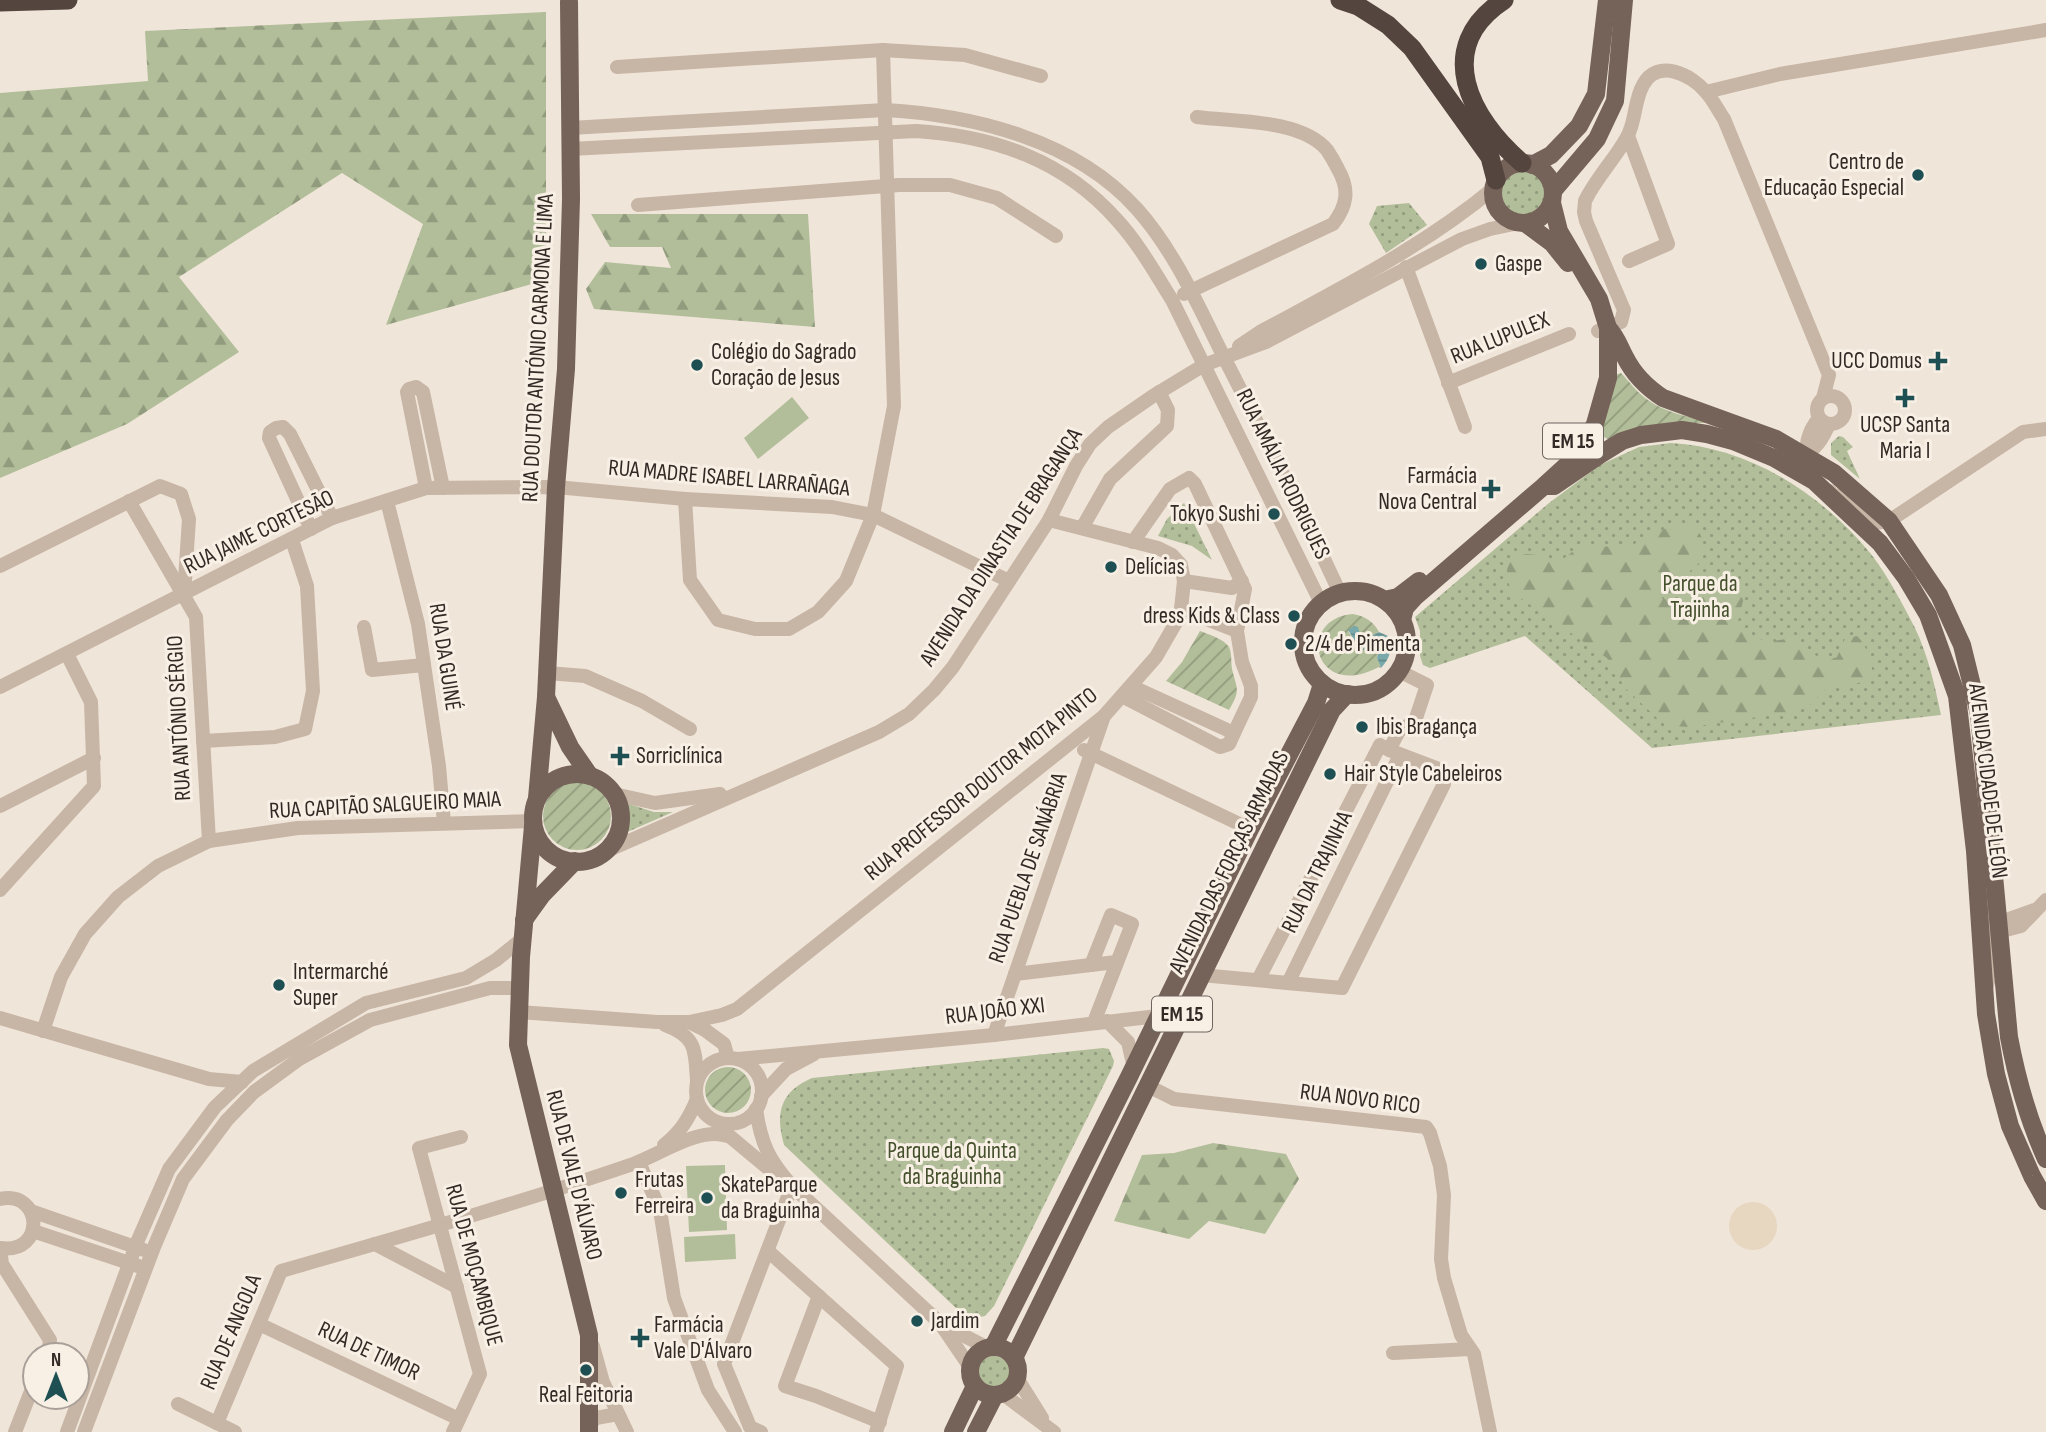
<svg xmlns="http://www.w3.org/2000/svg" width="2046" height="1432" viewBox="0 0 2046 1432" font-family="'Sofia Sans Condensed',sans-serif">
<defs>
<pattern id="grass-dots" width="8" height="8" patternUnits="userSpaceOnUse" patternTransform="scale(1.75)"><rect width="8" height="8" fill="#b2be9a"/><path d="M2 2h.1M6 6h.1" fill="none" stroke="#919b7d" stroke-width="1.8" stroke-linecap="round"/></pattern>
<pattern id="forest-firs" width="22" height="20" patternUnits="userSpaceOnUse" patternTransform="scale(1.75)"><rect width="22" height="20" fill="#b2be9a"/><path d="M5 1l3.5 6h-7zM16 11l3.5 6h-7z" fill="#919b7d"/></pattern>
<pattern id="garden-furrows" width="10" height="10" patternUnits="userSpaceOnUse" patternTransform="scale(1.75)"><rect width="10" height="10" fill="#b2be9a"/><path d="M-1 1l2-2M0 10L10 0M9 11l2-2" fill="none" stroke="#919b7d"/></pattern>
<pattern id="water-rules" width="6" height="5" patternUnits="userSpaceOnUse" patternTransform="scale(1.75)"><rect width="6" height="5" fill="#79a9ab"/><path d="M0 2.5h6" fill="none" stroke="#648a8b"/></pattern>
</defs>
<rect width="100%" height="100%" fill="#f0e5d9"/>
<g fill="url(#grass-dots)">
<circle cx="1522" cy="193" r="23"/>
<path d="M1409,203L1427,225L1386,253L1369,224L1377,206Z"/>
<path d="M1839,436L1843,437L1853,447L1847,451L1860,479L1831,455V443Z"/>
<path d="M1671,443C1749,447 1822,494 1871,554C1888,576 1902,603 1915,628C1928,655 1935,686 1941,715L1652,748L1525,636L1430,668L1423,665L1420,656V631L1415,617L1549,503L1600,465L1639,447Z"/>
<path d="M1184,503L1212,560L1192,546L1158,536L1167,519Z"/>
<path d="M626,803L654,812H673L625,833Z"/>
<path d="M1103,1048L1109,1049L1114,1061L1113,1066L994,1306L985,1316L970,1319L957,1309L784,1145C775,1113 780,1092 812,1078Z"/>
<circle cx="994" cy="1372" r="16"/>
</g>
<g fill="url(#forest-firs)">
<path d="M546,12V280L386,325L423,224L342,173L179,277L239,352L127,424L0,478V93L148,81L145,31Z"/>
<path d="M591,214H808L815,327L594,309L586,289L605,262L671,268L662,247H610Z"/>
<path d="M1680,524C1701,525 1708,542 1701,561L1661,598L1683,604C1702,584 1715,562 1744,585L1746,589L1738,621L1749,634L1762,640L1773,641L1792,638C1808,645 1817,666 1837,657L1845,639L1857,636C1867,645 1877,671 1870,682L1830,685L1809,706L1797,711L1692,727L1669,726L1658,719L1626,689L1607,658L1516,595C1506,585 1502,566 1516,557C1529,549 1545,559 1558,560C1566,560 1570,552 1577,549C1593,543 1613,549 1631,545C1648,541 1661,527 1680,524Z"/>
<path d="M1213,1143L1286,1154L1299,1179L1265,1234L1209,1221L1189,1239L1114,1221L1142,1155L1174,1153Z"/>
</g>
<g fill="url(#garden-furrows)">
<path d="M1621,373C1629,381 1635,390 1644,397C1665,414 1691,417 1717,423H1688L1609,440L1601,435L1600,430L1615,375Z"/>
<path d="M1353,614C1365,616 1374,622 1379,632L1368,638L1348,631L1353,639L1380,647L1377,658L1381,668L1379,667C1313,702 1296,618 1353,614Z"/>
<path d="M1200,631C1208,634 1224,639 1229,647C1232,653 1231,663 1232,669C1237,690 1241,690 1229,710L1166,681L1182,662Z"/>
<circle cx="577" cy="816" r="34"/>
<circle cx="728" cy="1090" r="23"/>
</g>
<g fill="#b2be9a">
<path d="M792,397L809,418L758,459L744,438Z"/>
<path d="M725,1165L727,1230L689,1232L686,1166Z"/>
<path d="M735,1234L736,1259L685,1262L684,1237Z"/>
</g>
<circle fill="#e7d6c0" cx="1753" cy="1226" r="24"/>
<path fill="url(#water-rules)" d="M1354,626L1358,627L1360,634C1368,640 1371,636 1379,632L1388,636C1392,650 1391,657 1381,668L1377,658L1380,647C1358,653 1359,647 1348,630Z"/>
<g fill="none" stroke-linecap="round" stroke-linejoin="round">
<g stroke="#c7b5a6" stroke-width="14">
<path d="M617,67L883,50L965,55L1041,76"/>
<path d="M1706,92L1780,74L2046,30"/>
<path d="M570,128L885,110C974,115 1075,140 1137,209C1178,255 1202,315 1230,369C1268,443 1305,518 1340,593"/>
<path d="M1628,136L1668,244L1629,261"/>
<path d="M570,149L916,131C994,136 1064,160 1117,220C1139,244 1155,273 1172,300L1321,603"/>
<path d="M638,205L899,185H950L997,198L1056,236"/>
<path d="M1406,267L1465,427"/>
<path d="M1184,294L1333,224C1347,206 1350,190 1338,169C1335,163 1331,156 1327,150C1301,119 1235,122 1197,117"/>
<path d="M1598,331L1621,322L1624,310L1586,221L1584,212L1585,201C1596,178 1615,159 1627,137C1636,121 1634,101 1643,85C1657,58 1691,74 1706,92C1713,100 1718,110 1724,119L1829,375L1823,398"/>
<path d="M1239,346L1260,332C1341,288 1423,247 1494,188"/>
<path d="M1448,383L1569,334"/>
<circle cx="1831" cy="410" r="14"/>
<path d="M1802,456C1816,450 1823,438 1829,424"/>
<path d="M1809,465C1803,449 1808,431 1819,418"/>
<path d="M426,488L407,392L409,389L416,387L423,392L443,488"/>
<path d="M1830,491L1831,495L1845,496L1874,523L1889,521L2023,432L2046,429"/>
<path d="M685,499L690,580L718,620L755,629H789L818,612L846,581L873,515L894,406L883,50"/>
<path d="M129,501L196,617L209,841"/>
<path d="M387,501L418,624L439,766L444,823"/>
<path d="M1082,528L1110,479L1167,426L1168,410L1159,392"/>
<path d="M311,529L269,438L270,432L276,428L283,427L290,434L332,518"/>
<path d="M1133,542L1170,489L1189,478L1195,484L1245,589L1237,631L1242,662L1251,686V697L1234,733"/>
<path d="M0,566L160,486L181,494L189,519L184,595"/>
<path d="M1184,581L1232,588L1242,581"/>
<path d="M1181,609L1237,631"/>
<path d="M364,627L372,670L424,665"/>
<path d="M547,673L585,676L642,701L690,729"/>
<path d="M0,687L332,518L426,488L556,487L685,499L832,507L873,515L1009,581"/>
<path d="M1122,696L1220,747L1229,744L1234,733L1131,686"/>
<path d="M203,741L275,737L305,729L313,691L307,586L292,540"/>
<path d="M1084,750L1250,829"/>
<path d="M614,794L655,803L720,794"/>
<path d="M0,806L94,758"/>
<path d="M604,852L879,732L909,714L934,690L953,667L1049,520L1076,466L1090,444L1108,427L1153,396L1204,365L1266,342L1462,239L1490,229L1519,223"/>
<path d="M0,890L94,786L91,702L67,654"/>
<path d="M1986,896C1987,913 1988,921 2002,931L2021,926L2046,900"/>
<path d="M1091,965L1111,915L1132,924L1094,1022"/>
<path d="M1015,974L1116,962"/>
<path d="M1201,975L1342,988L1444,784L1439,769L1389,750L1399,731L1415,721L1427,685L1399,671"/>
<path d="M1258,980L1380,745L1389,750"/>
<path d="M1288,983L1400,755"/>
<path d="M1987,985L1992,968L1991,936L2006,920L2034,910"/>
<path d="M519,1012L657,1022H689L705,1030L724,1044L728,1058"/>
<path d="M0,1018L209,1079L242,1082"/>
<path d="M1107,1021L1128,1042L1134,1068"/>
<path d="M689,1022L722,1015L737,1009L1104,716L1156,657L1178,619L1181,609L1184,581L1181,565L1172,555L1158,548L1049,520"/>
<path d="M665,1025C697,1037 695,1050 697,1081"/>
<path d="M43,1031L61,977L85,934L118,897L158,866L209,841L298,828L533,821"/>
<path d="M994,1035L1104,716"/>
<circle cx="729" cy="1091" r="33"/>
<path d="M738,1059L994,1035L1158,1016L1177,1024"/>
<path d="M1148,1086L1174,1099L1426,1127L1430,1133L1440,1166L1444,1195L1441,1259L1444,1278L1461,1335L1474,1354L1490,1432"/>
<path d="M761,1096L786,1069L814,1054"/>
<path d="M756,1109C761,1144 769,1160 792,1186L940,1323L970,1367"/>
<path d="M721,1129L775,1174"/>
<path d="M664,1145C681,1132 689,1118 697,1099"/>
<path d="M639,1162L660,1210L674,1298L708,1390L735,1432"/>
<path d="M0,1199C43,1190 46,1255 0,1248"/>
<path d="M31,1211L144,1250"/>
<path d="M33,1231L138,1266"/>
<path d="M375,1244L457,1287"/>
<path d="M0,1249L2,1264L50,1340L48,1355"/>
<path d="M768,1251L897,1366L876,1432"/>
<path d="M819,1296L785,1386L816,1396L880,1422"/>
<path d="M259,1324L459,1419"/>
<path d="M941,1324L988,1348"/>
<path d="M593,1346L603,1382L627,1432"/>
<path d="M1393,1353L1470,1349"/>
<path d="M1017,1378L1042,1418"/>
<path d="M1003,1394L1054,1432"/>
<path d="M178,1404L235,1432"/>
<path d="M217,1423L281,1271C399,1237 517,1204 633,1164C659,1155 700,1126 727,1136"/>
<path d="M589,1425L596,1418L618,1414"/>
<path d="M15,1432L35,1381"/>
<path d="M67,1432L138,1240L169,1169L215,1107L253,1071L366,1003L466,978L496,960L522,939"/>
<path d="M84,1432L154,1247L183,1179L227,1120L254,1092L299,1059L370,1020L490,988H520"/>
<path d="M453,1432L480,1374L419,1148L461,1137"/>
<path d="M761,1432L750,1427L724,1364L792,1186"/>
</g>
<g stroke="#756258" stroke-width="18">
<circle cx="1523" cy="193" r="30"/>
<path d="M1532,165L1551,155L1579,126L1596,94L1607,0"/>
<path d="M1553,191L1597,139L1615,101L1624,0"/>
<path d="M1525,223L1552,243L1568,263"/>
<path d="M1608,328C1617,337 1619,346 1625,357C1634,375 1646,387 1663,398L1776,439L1834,473L1889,521L1939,595L1962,645L1979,714L2009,1037C2017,1080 2028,1119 2046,1159"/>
<path d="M1544,486H1554L1601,454L1622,441L1641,435L1682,430L1707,434L1733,441L1774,458L1814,481L1880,543L1906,578L1928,615L1957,696L1975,851L1986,1014L1996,1074L2010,1126L2032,1176L2046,1201"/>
<circle cx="1355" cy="643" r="52"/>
<path d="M1384,600L1398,597L1419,581"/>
<path d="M1402,620L1405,608L1415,597L1544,486L1578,455L1595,424L1608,378V328L1599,299L1559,231L1552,203"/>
<path d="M546,697L570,747L590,776"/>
<circle cx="577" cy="818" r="44"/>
<path d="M537,798L546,697L556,487L566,369L571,199L569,2"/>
<path d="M533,826L521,957L518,1045L589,1335V1432"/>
<path d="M524,920L542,895L575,861"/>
<path d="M993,1347L1129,1077L1250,829L1316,703L1322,684"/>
<circle cx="994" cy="1371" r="24"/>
<path d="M1014,1358L1332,710L1347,694"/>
<path d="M953,1432L975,1386"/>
<path d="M976,1432L995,1395"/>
</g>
<g stroke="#54453e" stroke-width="19">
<path d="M1340,0L1358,6L1388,25L1412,48L1490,157L1496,180"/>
<path d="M1504,0C1432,47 1470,119 1522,163"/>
<path d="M0,2L68,0"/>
</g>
</g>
<g fill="#1e4f53" stroke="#f8efe5" stroke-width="2.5">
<circle cx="1918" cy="175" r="7"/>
<circle cx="1481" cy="264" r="7"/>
<path d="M1934.5 350.5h7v7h7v7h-7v7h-7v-7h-7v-7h7z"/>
<circle cx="697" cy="365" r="7"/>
<path d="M1901.5 387.5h7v7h7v7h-7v7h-7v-7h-7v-7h7z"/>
<path d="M1487.5 478.5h7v7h7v7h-7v7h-7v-7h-7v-7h7z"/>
<circle cx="1274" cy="514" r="7"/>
<circle cx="1111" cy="567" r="7"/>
<circle cx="1294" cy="616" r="7"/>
<circle cx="1291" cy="644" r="7"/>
<circle cx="1362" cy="727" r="7"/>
<path d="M616.5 745.5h7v7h7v7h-7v7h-7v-7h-7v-7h7z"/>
<circle cx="1330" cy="774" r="7"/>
<circle cx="279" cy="985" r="7"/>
<circle cx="621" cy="1193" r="7"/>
<circle cx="707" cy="1198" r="7"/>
<circle cx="917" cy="1321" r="7"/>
<path d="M636.5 1327.5h7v7h7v7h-7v7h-7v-7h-7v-7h7z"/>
<circle cx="586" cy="1370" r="7"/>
</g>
<g text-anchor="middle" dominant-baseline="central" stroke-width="6" stroke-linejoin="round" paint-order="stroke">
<g fill="#f8efe5" stroke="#6e655f" stroke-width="2">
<rect x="1543" y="423.5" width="60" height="35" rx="5"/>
<rect x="1152" y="996.5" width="60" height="35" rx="5"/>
</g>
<g font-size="21" font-weight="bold" fill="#332a26">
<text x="1573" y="441">EM 15</text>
<text x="1182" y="1014">EM 15</text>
</g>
<g font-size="23" fill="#332a26" stroke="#f8efe5" text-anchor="start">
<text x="1904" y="162" text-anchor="end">Centro de<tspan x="1904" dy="26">Educação Especial</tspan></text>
<text x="1495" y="264">Gaspe</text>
<text x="711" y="352">Colégio do Sagrado<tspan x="711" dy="26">Coração de Jesus</tspan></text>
<text x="1922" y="361" text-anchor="end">UCC Domus</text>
<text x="1905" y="425" text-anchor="middle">UCSP Santa<tspan x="1905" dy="26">Maria I</tspan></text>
<text x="1477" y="476" text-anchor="end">Farmácia<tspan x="1477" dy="26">Nova Central</tspan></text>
<text x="1260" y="514" text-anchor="end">Tokyo Sushi</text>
<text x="1125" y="567">Delícias</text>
<text x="1280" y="616" text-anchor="end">dress Kids &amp; Class</text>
<text x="1305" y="644">2/4 de Pimenta</text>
<text x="1376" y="727">Ibis Bragança</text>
<text x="636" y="756">Sorriclínica</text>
<text x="1344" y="774">Hair Style Cabeleiros</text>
<text x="293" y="972">Intermarché<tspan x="293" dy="26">Super</tspan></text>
<text x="635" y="1180">Frutas<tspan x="635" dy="26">Ferreira</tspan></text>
<text x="721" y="1185">SkateParque<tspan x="721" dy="26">da Braguinha</tspan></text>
<text x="931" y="1321">Jardim</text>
<text x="654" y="1325">Farmácia<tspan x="654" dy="26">Vale D'Álvaro</tspan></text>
<text x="586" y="1395" text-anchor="middle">Real Feitoria</text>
</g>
<g font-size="23" fill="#332a26" stroke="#f8efe5">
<text transform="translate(1500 338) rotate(-22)">RUA LUPULEX</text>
<text transform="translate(538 348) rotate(-87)">RUA DOUTOR ANTÓNIO CARMONA E LIMA</text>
<text transform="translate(1283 474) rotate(64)">RUA AMÁLIA RODRIGUES</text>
<text transform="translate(729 478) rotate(5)">RUA MADRE ISABEL LARRAÑAGA</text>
<text transform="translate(259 532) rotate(-26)">RUA JAIME CORTESÃO</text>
<text transform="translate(1001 547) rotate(-57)">AVENIDA DA DINASTIA DE BRAGANÇA</text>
<text transform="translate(445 657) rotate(81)">RUA DA GUINÉ</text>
<text transform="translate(179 718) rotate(-93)">RUA ANTÓNIO SÉRGIO</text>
<text transform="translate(1988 781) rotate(83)">AVENIDA CIDADE DE LEÓN</text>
<text transform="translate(981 784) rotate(-39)">RUA PROFESSOR DOUTOR MOTA PINTO</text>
<text transform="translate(385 805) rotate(-3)">RUA CAPITÃO SALGUEIRO MAIA</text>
<text transform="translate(1229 862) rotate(-64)">AVENIDA DAS FORÇAS ARMADAS</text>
<text transform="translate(1028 868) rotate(-71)">RUA PUEBLA DE SANÁBRIA</text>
<text transform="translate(1317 872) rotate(-64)">RUA DA TRAJINHA</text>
<text transform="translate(995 1011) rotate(-7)">RUA JOÃO XXI</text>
<text transform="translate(1360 1099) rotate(7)">RUA NOVO RICO</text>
<text transform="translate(574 1175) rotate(76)">RUA DE VALE D'ÁLVARO</text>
<text transform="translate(474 1265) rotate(75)">RUA DE MOÇAMBIQUE</text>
<text transform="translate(231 1332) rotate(-67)">RUA DE ANGOLA</text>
<text transform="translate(369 1351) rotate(25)">RUA DE TIMOR</text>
</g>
<g font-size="23" fill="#43502b" stroke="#f8efe5">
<text x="1700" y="584">Parque da<tspan x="1700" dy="26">Trajinha</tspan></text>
<text x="952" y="1151">Parque da Quinta<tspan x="952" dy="26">da Braguinha</tspan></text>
</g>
</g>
<g transform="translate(56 1376)"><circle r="33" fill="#f8efe5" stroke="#a9a099" stroke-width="2"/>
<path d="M0-5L12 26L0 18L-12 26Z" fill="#1e4f53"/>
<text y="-10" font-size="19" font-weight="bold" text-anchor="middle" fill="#332a26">N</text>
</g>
</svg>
